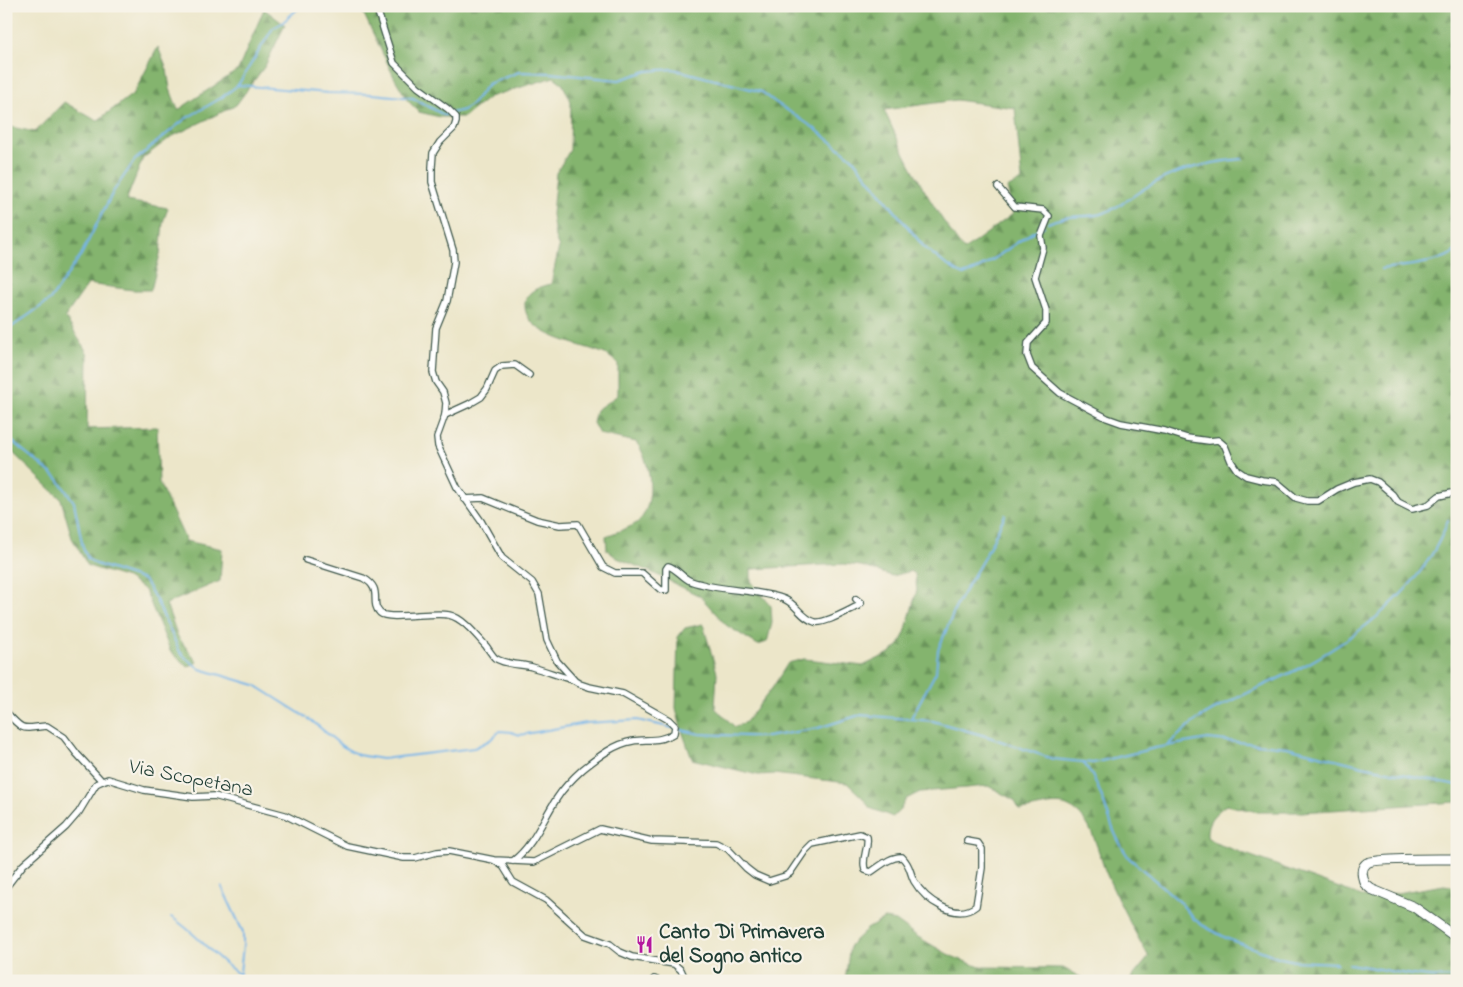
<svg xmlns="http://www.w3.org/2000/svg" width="1463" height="987" viewBox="0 0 1463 987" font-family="'Indie Flower',sans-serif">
<defs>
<pattern id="forest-firs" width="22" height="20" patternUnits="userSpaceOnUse" patternTransform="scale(1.25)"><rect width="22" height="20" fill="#84b46e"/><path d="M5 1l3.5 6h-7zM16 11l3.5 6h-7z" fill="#6b945b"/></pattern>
</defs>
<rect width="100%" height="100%" fill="#f7f3e8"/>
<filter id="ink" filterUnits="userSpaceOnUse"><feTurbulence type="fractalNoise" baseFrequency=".02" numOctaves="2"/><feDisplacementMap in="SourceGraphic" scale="10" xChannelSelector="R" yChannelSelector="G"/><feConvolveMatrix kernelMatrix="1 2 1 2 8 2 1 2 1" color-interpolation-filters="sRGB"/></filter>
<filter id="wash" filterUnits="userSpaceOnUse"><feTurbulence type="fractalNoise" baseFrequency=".0096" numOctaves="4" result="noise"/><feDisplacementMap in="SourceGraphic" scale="20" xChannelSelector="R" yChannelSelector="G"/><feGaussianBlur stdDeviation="1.12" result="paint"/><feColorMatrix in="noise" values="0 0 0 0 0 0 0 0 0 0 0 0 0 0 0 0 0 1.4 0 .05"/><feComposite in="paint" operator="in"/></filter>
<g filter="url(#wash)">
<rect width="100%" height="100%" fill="#ece6c9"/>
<g fill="url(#forest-firs)" stroke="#527851" fill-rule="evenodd">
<path d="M360,6H1457V802L1301,812H1258L1226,805C1214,814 1206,821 1207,837L1215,843L1367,898L1444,885L1457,887V981H1129L1149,957C1134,931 1119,903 1107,875C1098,854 1093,818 1069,807C1056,800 1035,809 1020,810L1014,800L988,786L920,792L906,799L900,810L893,817L870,808L862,797L847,783L774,774L758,775L692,759L681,728L676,708L678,637L685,628L703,624L717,673L715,708L735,727L746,722L773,687L788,663L804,659L815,660L863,666L890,653L899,645L905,633L917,590L915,574L911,571L892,576L861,566L844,564L751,569V581L771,606L772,623L767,642L758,645L726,625L700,596L649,571L617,558L607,550L606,536C614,533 632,527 638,522C657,504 651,460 636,442L599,434L593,423L596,410L618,395V363C614,360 610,357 605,354C583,344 522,336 525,303C527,290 540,287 551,284L559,247L555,237L552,214L556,173L570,150L571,101L562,83L554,77L489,97L464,117H440L419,112L408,101L394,77ZM956,100L1015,108L1022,180L1007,188L1013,214L964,250C931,207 906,159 884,110Z"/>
<path d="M264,9L285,25L265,66L236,105L171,137L143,158L126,201L168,208L163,222L160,254L151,290H133L88,284L65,317L88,354L87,429L157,427L159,483L186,541L222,549L220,581L166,604L178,637L197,662L188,667L171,652L145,590L127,578L88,566L72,538L61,499L6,446V126L35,132L64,102L97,121L134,93L158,47L167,70L170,89L178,110L238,70Z"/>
<path d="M884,919L896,921L918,937L951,956L980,967L1063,968L1084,979L1093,981H845L850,945L867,929Z"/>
</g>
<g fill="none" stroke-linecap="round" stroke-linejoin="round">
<g stroke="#76b5e9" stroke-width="2">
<path d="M361,6L368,11L375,9"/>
<path d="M238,85L273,28L282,23L301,6"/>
<path d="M1048,223C1069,213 1086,219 1104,213C1120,207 1132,196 1147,187C1175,170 1209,162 1242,159"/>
<path d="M1382,269C1402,266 1442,264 1457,250"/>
<path d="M6,331L50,300L81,255L113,192L135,160L185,119L221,98L238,85L328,93L373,94L413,98L444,115L463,110L471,105L488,84L519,72L550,73L619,80L647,71L673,69L762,92L775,102L814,128L852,158L924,247L945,264L963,275C993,265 1015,240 1044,226"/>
<path d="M6,434L14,443L57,478L74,502L83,548L88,559L96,564L144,580L156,600L180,652L187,659L200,669L255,685L312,721L342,746L358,755L382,759L474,748L490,740L500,731L511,732L520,735L586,723L637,720L700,734L767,737L818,728L860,715L933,721L989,737L1053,759L1093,763L1155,748L1208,739L1287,747L1363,766L1457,785"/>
<path d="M911,718L936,672L938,650L957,604L986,554L1005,515"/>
<path d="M1168,745C1178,736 1187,727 1197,720C1230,699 1267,685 1302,667C1362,634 1425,587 1448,520"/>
<path d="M1084,763C1088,769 1093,776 1096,783C1109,811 1110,832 1129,858L1179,901L1194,919L1202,925L1228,939L1281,958L1295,961L1337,963"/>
<path d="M222,887L243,932V946L239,981"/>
<path d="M171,917C197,933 214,958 239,974"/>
<path d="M1349,964C1386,969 1420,980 1457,977"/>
</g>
</g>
</g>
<g filter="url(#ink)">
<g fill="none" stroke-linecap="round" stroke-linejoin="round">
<defs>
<g id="street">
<path d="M376,6L394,63L418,87L448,109L456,117V122L454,128L440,142L433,153L432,167V182L453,250L454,262L447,301L436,328L433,372L436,382L443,392L446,403L445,415L437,437L438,446L457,487L481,521L502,558L532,582L539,594L547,640L557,661L575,681L580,684L589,687L623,694L669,720L675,726L674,733C661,742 648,739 633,741C614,744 597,758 583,769C573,778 564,787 557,798C543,819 534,845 513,861"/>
<path d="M998,187L1015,207L1043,210L1049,216L1041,236L1043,248L1035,277L1046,310V323L1028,343L1027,355L1032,368L1060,393L1107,418L1121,423L1165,431L1187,438L1209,441L1218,440L1225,446L1231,461L1237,470L1246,476L1262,480L1277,482L1296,498L1307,501H1318L1337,489L1354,482L1370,479L1378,482L1392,494L1398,502L1412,509L1428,505L1439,496L1452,493L1457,497"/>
<path d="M445,415L469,404L481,397L487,389L495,371L502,366L515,365L529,375"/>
<path d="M464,499L483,498L537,520L560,525L578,524L603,567L615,573H642L661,590H666V569L668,566C676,568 680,575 687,579C691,582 697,583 701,584C729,592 757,589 784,599C797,604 801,618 815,622C825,624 847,611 858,606L861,603L856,599"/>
<path d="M306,560L363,578C384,589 369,602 380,613C389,621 434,611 449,615C463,618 476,635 486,646C489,650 492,655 495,658C505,665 521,664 532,667C546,671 559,676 573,680"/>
<path d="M6,712C25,733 22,728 47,726L64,737L77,754L102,781"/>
<path d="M495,861L503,866L513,882L546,900L585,935L610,944L620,952L632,957L674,964L681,970L686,981"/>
<path d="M6,887L23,865L66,827L79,812L96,784L102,781L108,779L144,790L193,797L214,796L285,815L347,846L404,858H415L437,852L449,851L494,860L534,862L600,829L652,841L716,843L728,849L746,868L755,875L769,881L785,876L790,873L805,851L812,844L860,834L867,837C869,849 861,858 865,870L871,872C880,866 891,856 902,857C911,866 909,871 914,881C925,900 956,922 976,906L982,868V849L978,843L967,841"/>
<path d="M652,981L654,979L659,981"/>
</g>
<path id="secondary" d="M1457,859C1444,859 1373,858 1367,863C1360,868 1362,877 1365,884L1371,889L1414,907L1457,938"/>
</defs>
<use href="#street" stroke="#3e564a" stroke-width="8"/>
<use href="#secondary" stroke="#3e564a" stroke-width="11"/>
<use href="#street" stroke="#fff" stroke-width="5.5"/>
<use href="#secondary" stroke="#fff" stroke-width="9"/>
</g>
</g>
<defs>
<symbol id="restaurant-bare" viewBox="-9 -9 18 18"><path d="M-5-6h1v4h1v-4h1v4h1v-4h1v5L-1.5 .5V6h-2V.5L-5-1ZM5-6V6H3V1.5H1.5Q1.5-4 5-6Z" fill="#b5179e" stroke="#f7f3e8" stroke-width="2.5" paint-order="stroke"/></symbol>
</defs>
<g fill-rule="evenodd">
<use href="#restaurant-bare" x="632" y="932" width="25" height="25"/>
</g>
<g text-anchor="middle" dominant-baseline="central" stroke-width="4.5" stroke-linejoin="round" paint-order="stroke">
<g font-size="21" fill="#1f3d34" stroke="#f7f3e8">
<text transform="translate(191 779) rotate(11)">Via Scopetana</text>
</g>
<g font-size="21" font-weight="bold" fill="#1f3d34" stroke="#f7f3e8" text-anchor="start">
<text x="659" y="933">Canto Di Primavera<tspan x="659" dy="24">del Sogno antico</tspan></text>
</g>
</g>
<rect width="1463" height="987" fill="none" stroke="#f7f3e8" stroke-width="25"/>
</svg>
